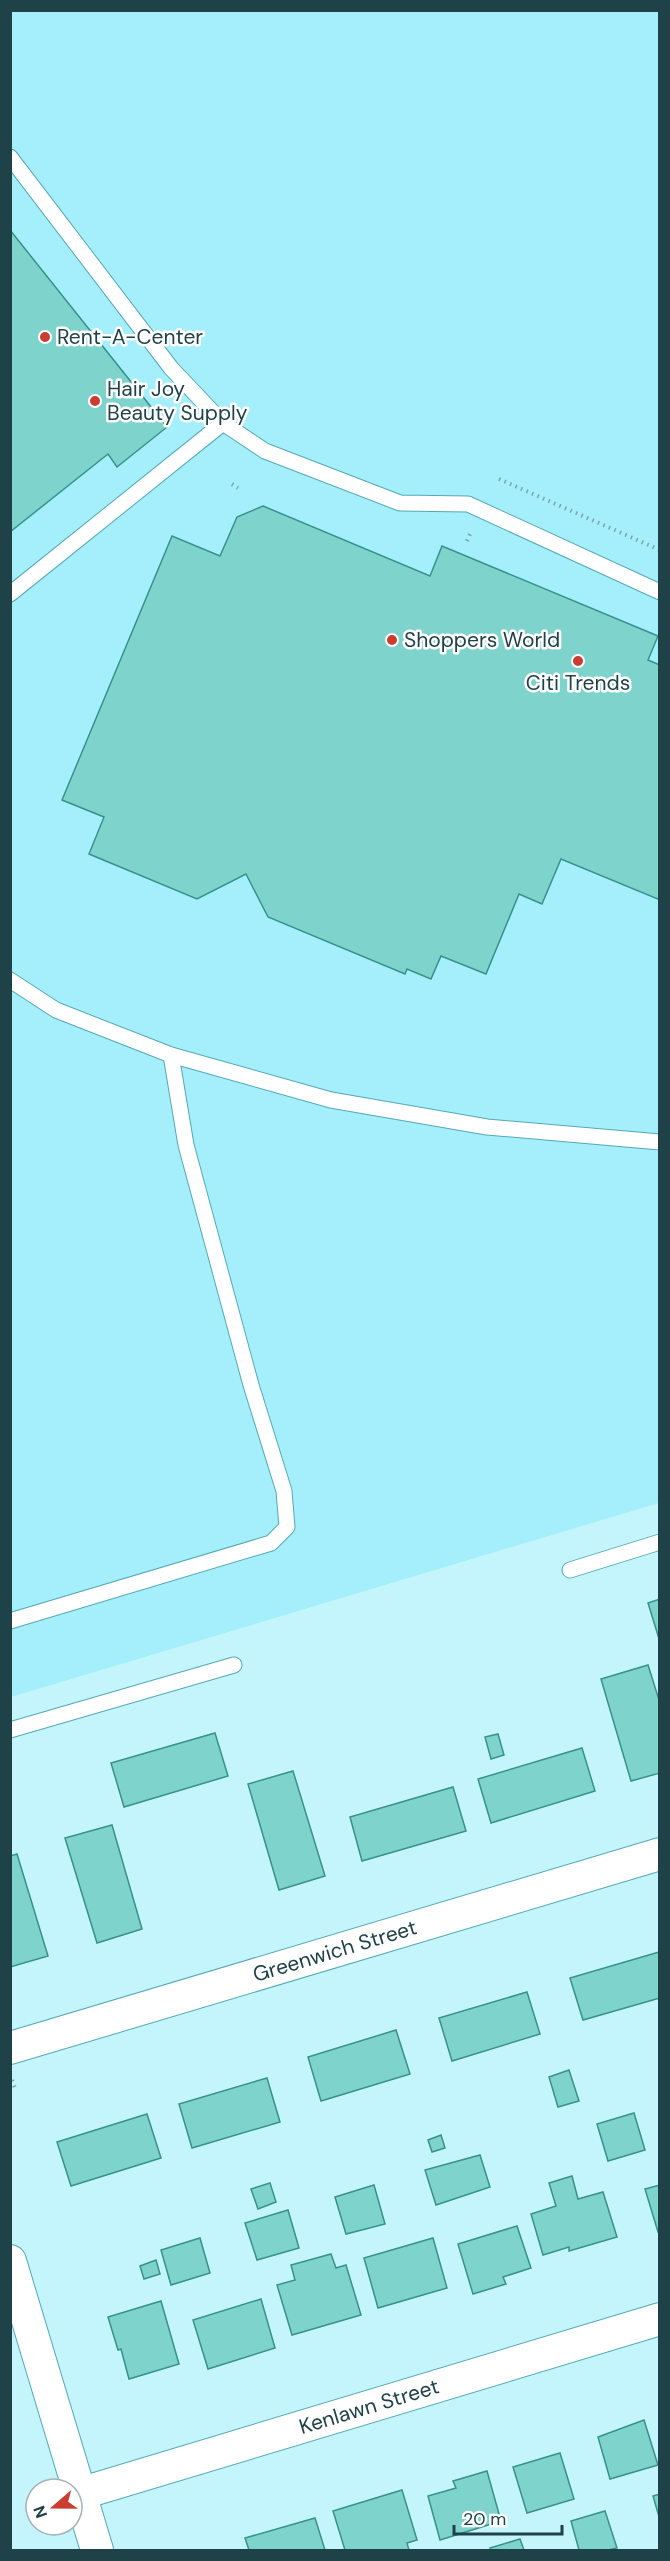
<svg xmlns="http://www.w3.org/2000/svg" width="670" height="2561" viewBox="0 0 670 2561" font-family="'DM Sans',sans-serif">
<rect width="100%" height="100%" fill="#c4f5fd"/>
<path fill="#a5effc" d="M11,11H659V1503L11,1697Z"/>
<g fill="#7ed4cd" stroke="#38918b" stroke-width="1.5">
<path d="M10,230L167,427L117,467L108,454L10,532Z"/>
<path d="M263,506L430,576L442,546L658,636L648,660L660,665V900L561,859L542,904L519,894L486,974L441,956L431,979L407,969L405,974L268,917L246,874L197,899L89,854L104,817L62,800L172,536L220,556L237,517Z"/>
<path d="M660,1599V1642L648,1603Z"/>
<path d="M648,1665L660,1703V1773L631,1781L601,1679Z"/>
<path d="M215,1733L228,1776L124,1807L111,1763Z"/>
<path d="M498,1734L504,1755L491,1759L485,1737Z"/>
<path d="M582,1748L595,1791L491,1823L478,1779Z"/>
<path d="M293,1771L325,1876L279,1890L248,1784Z"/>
<path d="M453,1787L466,1831L362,1861L350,1817Z"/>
<path d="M112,1825L142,1929L97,1943L65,1838Z"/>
<path d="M17,1854L48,1956L10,1967V1856Z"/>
<path d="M659,1952L660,1998L583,2020L570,1978Z"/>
<path d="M527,1992L540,2034L452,2061L439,2018Z"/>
<path d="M396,2030L410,2074L321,2101L308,2057Z"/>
<path d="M569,2070L579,2101L558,2107L549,2077Z"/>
<path d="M267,2078L280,2122L192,2148L179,2104Z"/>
<path d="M634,2113L645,2150L608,2161L597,2124Z"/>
<path d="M147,2114L161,2158L71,2186L57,2142Z"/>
<path d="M441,2135L445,2148L432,2152L428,2140Z"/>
<path d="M480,2155L490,2187L436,2205L425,2170Z"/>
<path d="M572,2176L578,2199L603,2192L617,2237L569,2251V2247L543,2255L531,2214L556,2206L549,2183Z"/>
<path d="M270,2183L276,2202L258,2209L251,2189Z"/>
<path d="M374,2185L385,2224L346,2234L335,2197Z"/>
<path d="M660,2185V2232H658L645,2189Z"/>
<path d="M288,2210L299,2248L257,2260L245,2223Z"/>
<path d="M517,2226L531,2268L503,2277L506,2284L473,2294L458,2244Z"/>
<path d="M200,2238L210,2273L171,2285L161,2250Z"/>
<path d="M433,2238L447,2288L378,2308L364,2258Z"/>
<path d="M331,2254L336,2268L346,2265L361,2315L292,2335L277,2285L295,2280L291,2265Z"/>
<path d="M156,2260L160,2274L144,2279L140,2266Z"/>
<path d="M261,2299L275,2348L208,2369L193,2320Z"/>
<path d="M161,2301L179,2364L129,2379L121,2349L118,2350L108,2317Z"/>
<path d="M644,2420L658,2465L610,2479L598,2437Z"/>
<path d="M560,2453L574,2499L527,2513L513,2467Z"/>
<path d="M487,2471L501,2521L440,2540L428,2496L456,2488L453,2481Z"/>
<path d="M402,2490L417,2540L407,2543L409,2550H345L333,2511Z"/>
<path d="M660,2494V2520L653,2496Z"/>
<path d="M605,2511L617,2548L608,2550H579L571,2521Z"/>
<path d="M315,2518L325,2550H249L245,2538Z"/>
<path d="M520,2539L524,2550H491L490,2548Z"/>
</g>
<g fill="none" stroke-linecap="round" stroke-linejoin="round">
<defs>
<g id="service">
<path d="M10,157L171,368L223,423L265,451L400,503L468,504L660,592"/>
<path d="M10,594L223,423"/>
<path d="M10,980L56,1010L171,1055L331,1100L487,1127L660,1142"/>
<path d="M570,1570L660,1542"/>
<path d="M10,1621L271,1543L287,1527L284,1491L251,1385L186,1145L171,1055"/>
<path d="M10,1730L234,1665"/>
</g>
<g id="minor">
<path id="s1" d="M10,2048L660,1854"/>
<path d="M10,2261L97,2550"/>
<path id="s2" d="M79,2494L660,2319"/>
</g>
</defs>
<use href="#service" stroke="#53a9b6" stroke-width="17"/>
<use href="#minor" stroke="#53a9b6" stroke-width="34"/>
<g stroke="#7aa5ac" stroke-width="4" stroke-dasharray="1.5 4.5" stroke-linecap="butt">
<path d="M499,479L660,550"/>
<path d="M232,484L238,488"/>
<path d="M467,541L470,534"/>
<path d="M12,2080L16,2091"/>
</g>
<use href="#service" stroke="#fff" stroke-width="15"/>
<use href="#minor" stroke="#fff" stroke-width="32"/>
</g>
<g fill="#ca3d30" stroke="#fff" stroke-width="2">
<circle cx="45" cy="337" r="6"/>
<circle cx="95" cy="401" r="6"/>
<circle cx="392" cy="640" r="6"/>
<circle cx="578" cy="661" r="6"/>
</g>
<g text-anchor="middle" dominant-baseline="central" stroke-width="5" stroke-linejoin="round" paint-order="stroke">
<g font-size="21" fill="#1e4248" stroke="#fff" text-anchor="start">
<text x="57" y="337">Rent-A-Center</text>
<text x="107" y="389">Hair Joy<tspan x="107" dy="24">Beauty Supply</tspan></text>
<text x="404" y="640">Shoppers World</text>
<text x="578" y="683" text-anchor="middle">Citi Trends</text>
</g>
<g font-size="21" fill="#1e4248" stroke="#fff">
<text stroke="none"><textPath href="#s1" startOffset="339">Greenwich Street</textPath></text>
<text stroke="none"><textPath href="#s2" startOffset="303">Kenlawn Street</textPath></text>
</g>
</g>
<rect width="670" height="2561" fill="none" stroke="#1e4248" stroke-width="24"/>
<g transform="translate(54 2507) rotate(250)"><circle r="28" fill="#ffffff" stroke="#a5b3b6" stroke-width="1.5"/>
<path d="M0-4.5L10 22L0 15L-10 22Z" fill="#ca3d30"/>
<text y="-9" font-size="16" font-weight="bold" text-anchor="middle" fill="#1e4248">N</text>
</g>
<path d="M454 2525v9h108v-9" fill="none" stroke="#1e4248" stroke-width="3"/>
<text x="463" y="2525" font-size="18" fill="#1e4248" stroke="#ffffff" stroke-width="4.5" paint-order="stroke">20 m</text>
</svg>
